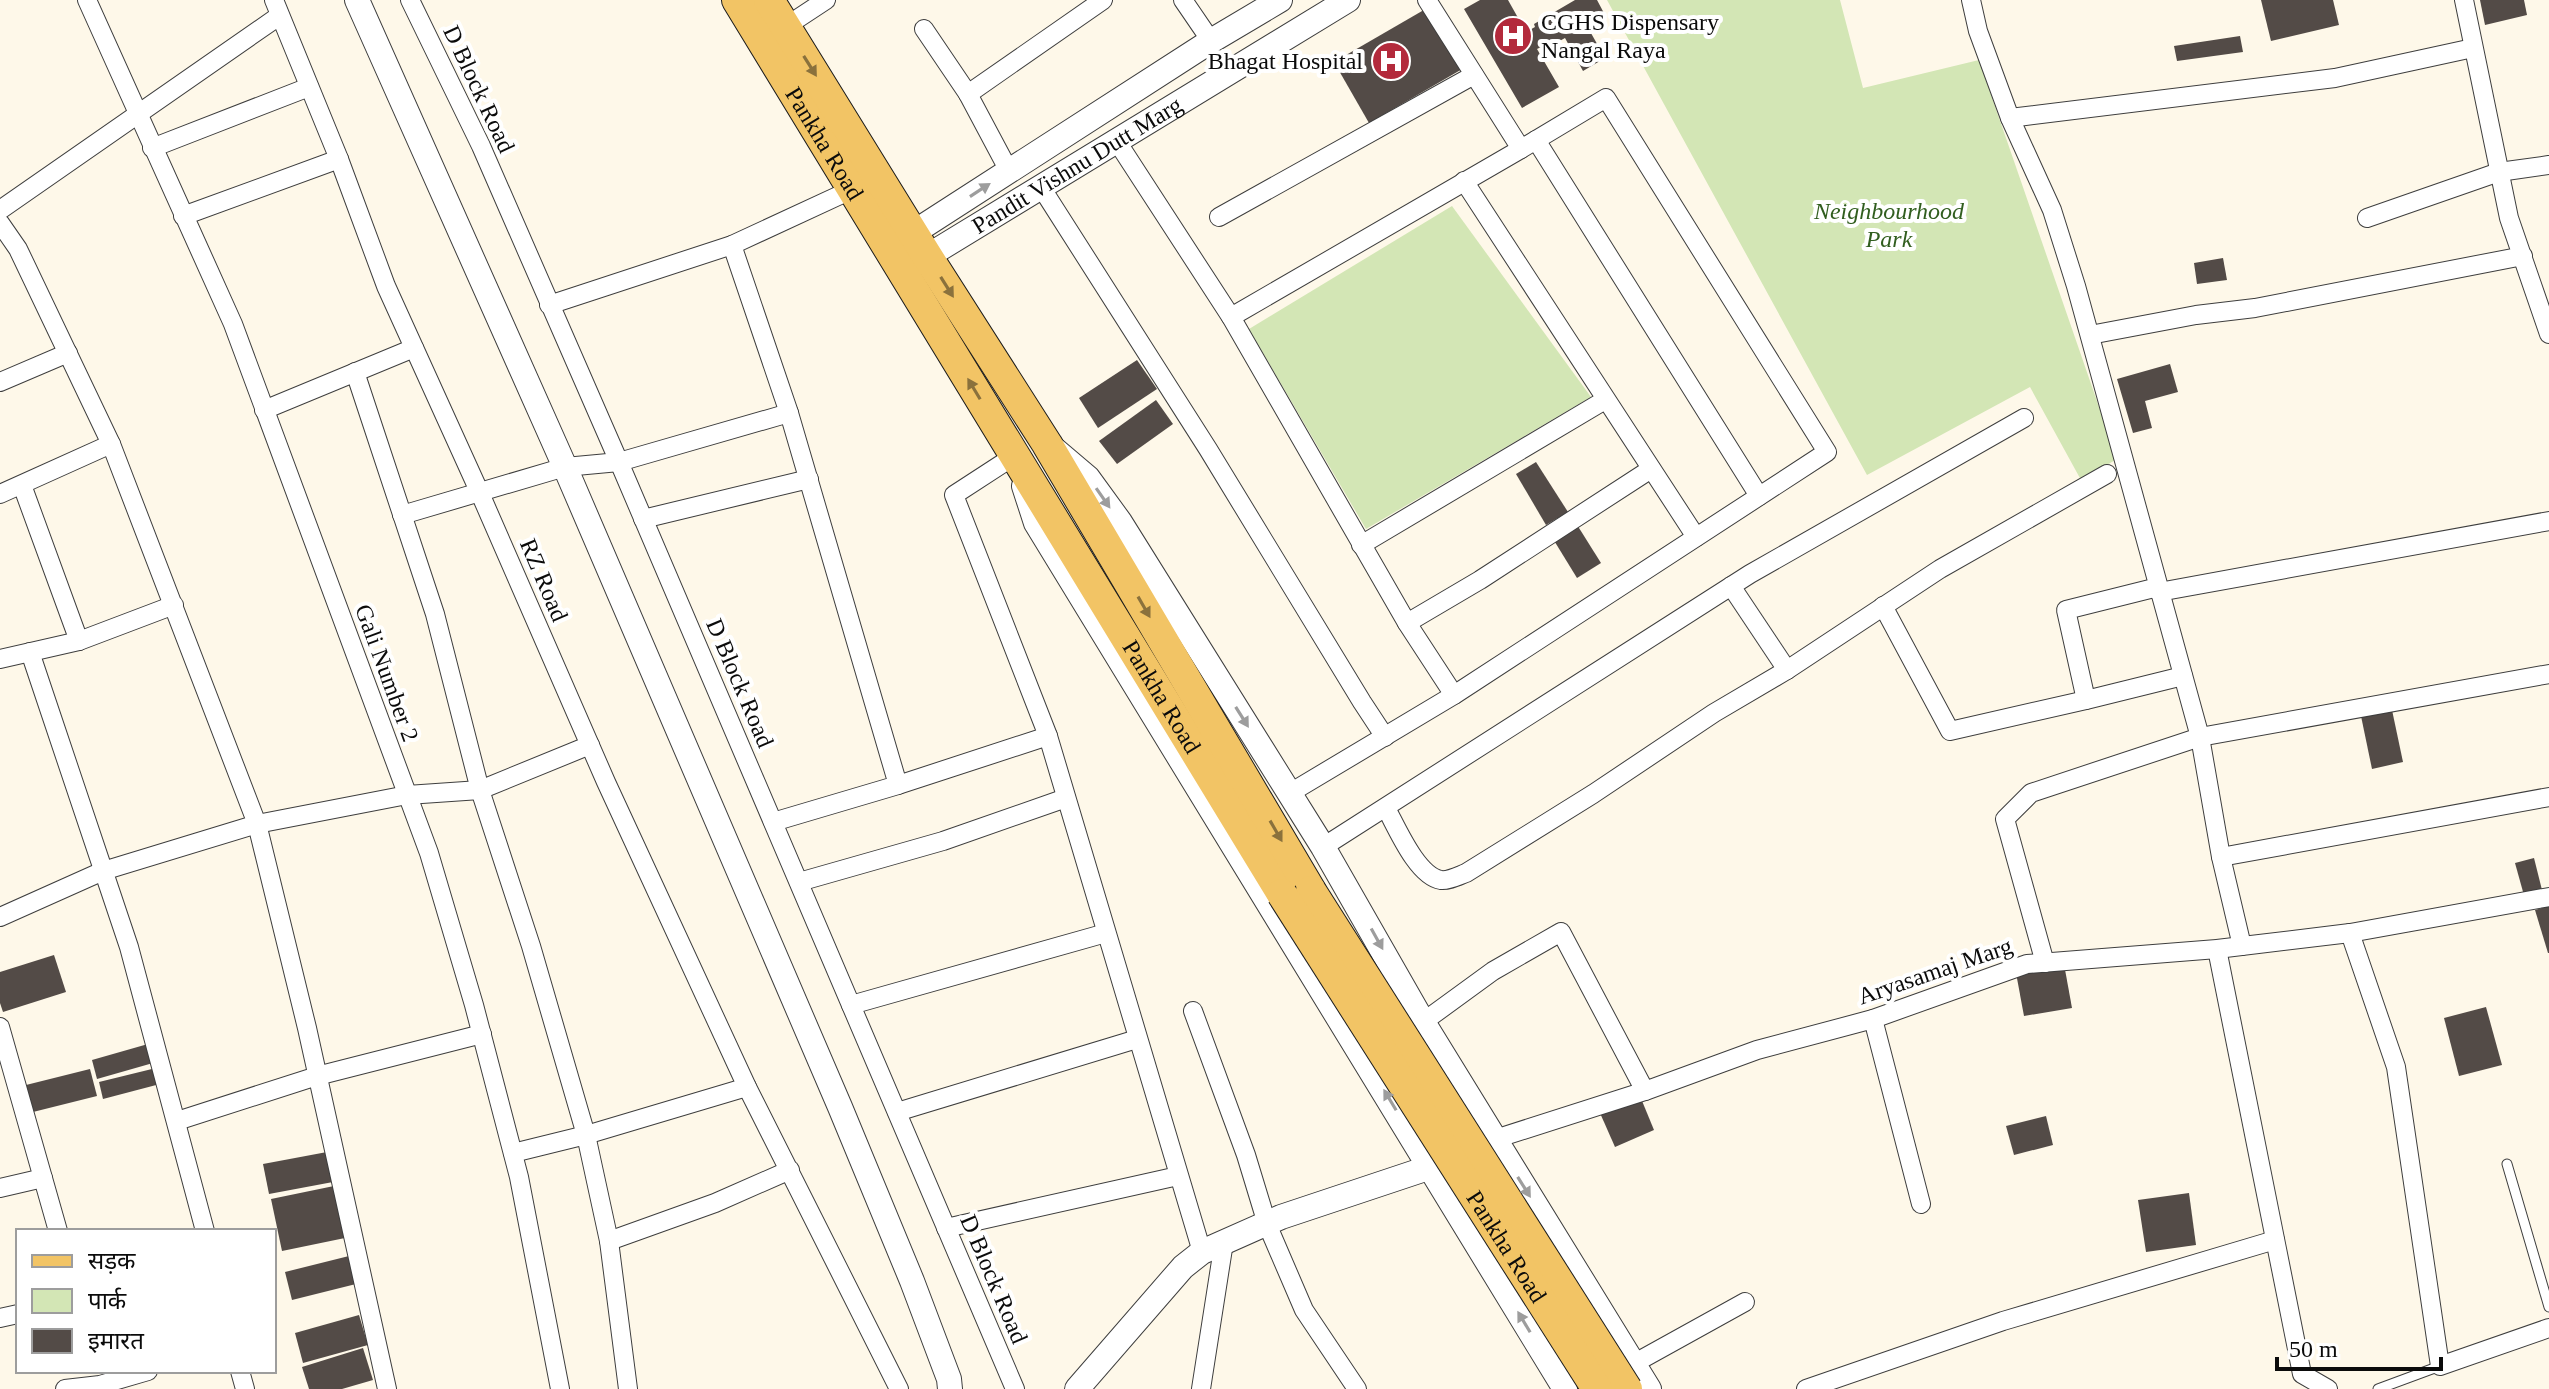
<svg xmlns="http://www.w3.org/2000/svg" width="2549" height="1389" viewBox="0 0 2549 1389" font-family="'Times New Roman','Noto Sans Devanagari',serif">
<rect width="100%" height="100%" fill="#fef8e9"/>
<g fill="#d3e6b5">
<path d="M1607,0H1840L1863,88L1979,60L2117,459L2081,480L2030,387L1867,475Z"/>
<path d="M1452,206L1591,397L1366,529L1249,329Z"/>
</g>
<g fill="#534b47">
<path d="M1480,0H1508L1526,32L1535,27L1534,24L1575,0H1597L1605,15L1587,26L1605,58L1583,71L1565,38L1547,48L1545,45L1537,49L1559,87L1522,108L1464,9Z"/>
<path d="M2261,0H2333L2339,25L2271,41Z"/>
<path d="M2480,0H2524L2527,15L2485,25Z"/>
<path d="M1429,7L1464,68L1369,123L1334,62Z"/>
<path d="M2240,36L2243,52L2177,61L2174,46Z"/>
<path d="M2223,258L2227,280L2197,284L2194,263Z"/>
<path d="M1137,360L1157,389L1098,428L1079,398Z"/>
<path d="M2170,364L2178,392L2145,401L2152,428L2133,433L2117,379Z"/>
<path d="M1156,400L1173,424L1117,464L1099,441Z"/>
<path d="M1536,462L1568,512L1546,525L1516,474Z"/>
<path d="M1574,520L1601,563L1577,578L1550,534Z"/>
<path d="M2392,710L2403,762L2372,769L2361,716Z"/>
<path d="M2534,858L2543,894L2525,899L2515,863Z"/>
<path d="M2549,906V953H2548L2535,910Z"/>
<path d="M54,955L66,992L3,1012L0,1003V972Z"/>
<path d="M2064,964L2072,1008L2024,1016L2016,973Z"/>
<path d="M2486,1007L2502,1065L2459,1076L2444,1018Z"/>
<path d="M148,1044L153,1063L97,1079L92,1060Z"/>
<path d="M156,1068L160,1084L103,1099L99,1082Z"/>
<path d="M90,1069L97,1096L33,1112L26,1085Z"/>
<path d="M1640,1096L1654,1130L1615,1147L1600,1113Z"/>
<path d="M2046,1116L2053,1145L2014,1155L2006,1126Z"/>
<path d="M327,1152L333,1182L269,1194L263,1164Z"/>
<path d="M334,1186L345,1238L282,1251L271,1199Z"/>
<path d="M2189,1193L2196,1245L2146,1252L2138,1200Z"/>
<path d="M353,1255L360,1283L292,1300L285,1272Z"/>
<path d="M359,1315L368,1345L303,1363L295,1333Z"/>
<path d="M363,1348L373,1380L342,1389H309L302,1367Z"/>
</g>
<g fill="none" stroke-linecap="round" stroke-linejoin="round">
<defs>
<g id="service">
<path d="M2507,1164L2549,1307"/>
<path d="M2378,1389L2440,1366"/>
</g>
<g id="minor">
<path d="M87,0L233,324L429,853L474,1005L519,1177L560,1389"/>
<path d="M274,0L339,159L386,286L479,491L606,782L747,1087L899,1389"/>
<path d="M410,0L481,146L619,462L1015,1389"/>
<path d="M1183,0L1211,41"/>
<path d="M1971,0L1978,31L2010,118L2052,210L2076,286L2200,737L2221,857L2242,946"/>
<path d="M2464,0L2509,218L2549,334"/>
<path d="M785,27L826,0"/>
<path d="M924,29L968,94L1009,171"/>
<path d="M968,94L1103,0"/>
<path d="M2010,118L2335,78L2473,48"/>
<path d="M1116,140L1231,317L1407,623L1454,695"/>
<path d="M1536,140L1759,496"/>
<path d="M152,148L309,87"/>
<path d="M1464,181L1696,537"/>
<path d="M1041,187L1208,449L1362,702L1385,737"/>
<path d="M0,210L279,16"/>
<path d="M183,216L339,159"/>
<path d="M1219,217L1474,75"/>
<path d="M2367,218L2499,172L2549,165"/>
<path d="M0,223L18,249L111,444L257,824L307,1028L387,1389"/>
<path d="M732,245L789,413L898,785L773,822"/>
<path d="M549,305L732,245L853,189"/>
<path d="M1231,317L1521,149"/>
<path d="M2090,335L2196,315L2255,308L2523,256"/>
<path d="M355,372L435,614L480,790L531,946L586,1135L609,1241L628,1389"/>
<path d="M0,382L68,353"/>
<path d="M264,410L414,348"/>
<path d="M22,485L79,641"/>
<path d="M0,494L111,444"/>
<path d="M402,515L565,467L619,462L789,413"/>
<path d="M643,519L809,479"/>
<path d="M1361,545L1605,400"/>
<path d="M1731,586L1787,670"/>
<path d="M2158,587L2066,610L2086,700L2183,676"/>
<path d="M2159,592L2549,521"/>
<path d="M1883,606L1950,731L2086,700"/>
<path d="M1407,623L1480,580L1651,469"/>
<path d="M30,652L129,947L205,1231"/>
<path d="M0,659L79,641L174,605"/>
<path d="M1048,736L1202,1252"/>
<path d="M898,785L1048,736L954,495L1014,456"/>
<path d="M1290,793L1454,695L1827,452L1606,98L1521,149L1427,0"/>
<path d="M1386,808C1397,828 1417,876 1441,880C1448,881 1458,876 1466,873L1593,794L1714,713L1787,670L1940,569L2107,474"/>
<path d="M1323,847L1750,574L2024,418"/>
<path d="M2221,857L2549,797"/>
<path d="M799,882L943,841L1066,798"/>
<path d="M0,917L103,871L257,824L407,795L480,790L590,745"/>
<path d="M2350,933L2396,1067L2440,1366L2549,1328"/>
<path d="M2217,949L2302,1374L2328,1389"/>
<path d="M2045,963L2005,819L2031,793L2200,737L2549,674"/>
<path d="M851,1005L1106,933"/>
<path d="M1193,1011L1246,1155L1267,1224L1304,1310L1357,1389"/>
<path d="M1873,1019L1921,1204"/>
<path d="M1423,1022L1493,971L1561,932L1645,1091"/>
<path d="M0,1027L58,1231"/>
<path d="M897,1112L1137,1039"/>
<path d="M177,1121L317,1076L482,1034"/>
<path d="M1495,1139L1645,1091L1757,1050L1873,1019L2027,964L2217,949L2350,933L2549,897"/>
<path d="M513,1153L586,1135L747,1087"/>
<path d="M0,1188L43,1178"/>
<path d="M946,1228L1178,1176"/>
<path d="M609,1241L715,1203L790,1170"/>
<path d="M0,1318L18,1314"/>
<path d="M1633,1364L1745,1302"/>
<path d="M240,1371L245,1389"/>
<path d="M65,1389L100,1385L148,1371"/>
<path d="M1201,1389L1224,1242"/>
<path d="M1806,1389L2003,1321L2275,1240"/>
</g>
<g id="tertiary">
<path d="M357,0L565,467L840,1107L912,1281L949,1379L950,1389"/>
<path d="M899,242L1211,41L1280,0"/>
<path id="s1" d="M913,265L1348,0"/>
<path d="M1055,450L1088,478L1120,522L1323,847L1423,1022L1649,1389"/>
<path d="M1024,486L1036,523L1565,1389"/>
<path d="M1077,1389L1183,1267L1202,1252L1281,1217L1446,1162"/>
</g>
<g id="primary">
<path id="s2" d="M737,0L1282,894"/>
<path d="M769,0L927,256L1047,444L1311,891"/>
</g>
</defs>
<use href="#service" stroke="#3e3e3e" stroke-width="11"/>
<use href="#minor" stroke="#3e3e3e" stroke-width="20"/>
<use href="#tertiary" stroke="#3e3e3e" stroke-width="26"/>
<use href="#primary" stroke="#1c1c1c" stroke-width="32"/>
<use href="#service" stroke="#fff" stroke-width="9"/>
<use href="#minor" stroke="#fff" stroke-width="18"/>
<use href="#tertiary" stroke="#fff" stroke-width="24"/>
<use href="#primary" stroke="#f2c465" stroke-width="30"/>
<defs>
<g id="primary-bridge">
<path d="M1311,891L1627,1389"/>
<path id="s3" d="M1282,894L1597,1389"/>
</g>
</defs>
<use href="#primary-bridge" stroke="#1c1c1c" stroke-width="32" stroke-linecap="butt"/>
<use href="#primary-bridge" stroke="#f2c465" stroke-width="30"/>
</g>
<defs><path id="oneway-solid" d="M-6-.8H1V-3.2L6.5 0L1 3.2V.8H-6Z" transform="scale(2)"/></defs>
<g fill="#8a713c">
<use href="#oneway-solid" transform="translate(810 66) rotate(58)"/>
<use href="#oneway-solid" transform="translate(947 287) rotate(58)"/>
<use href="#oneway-solid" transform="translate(974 389) rotate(-121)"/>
<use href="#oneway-solid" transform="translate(1144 607) rotate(60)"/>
<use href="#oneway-solid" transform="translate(1276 831) rotate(60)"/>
</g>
<g fill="#9d9d9d">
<use href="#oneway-solid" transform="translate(980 190) rotate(-33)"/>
<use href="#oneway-solid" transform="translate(1103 498) rotate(55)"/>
<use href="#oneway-solid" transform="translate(1242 717) rotate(58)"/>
<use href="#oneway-solid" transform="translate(1377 939) rotate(61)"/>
<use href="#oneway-solid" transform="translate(1390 1100) rotate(-121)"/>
<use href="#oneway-solid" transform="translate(1524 1187) rotate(58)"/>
<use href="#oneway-solid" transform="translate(1524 1322) rotate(-121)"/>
</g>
<defs>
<symbol id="hospital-disc" viewBox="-11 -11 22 22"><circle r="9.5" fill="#b32a3c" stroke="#fff"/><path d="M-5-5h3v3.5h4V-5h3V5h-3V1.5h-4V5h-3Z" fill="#fff"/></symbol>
</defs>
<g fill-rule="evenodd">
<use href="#hospital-disc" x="1491" y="14" width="44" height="44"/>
<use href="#hospital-disc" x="1369" y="39" width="44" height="44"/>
</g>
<g text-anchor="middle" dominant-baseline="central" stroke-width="8" stroke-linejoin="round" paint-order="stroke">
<g font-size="24" fill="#0b0b0b" stroke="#fff" text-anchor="start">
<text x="1541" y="22">CGHS Dispensary<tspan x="1541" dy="28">Nangal Raya</tspan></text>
<text x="1363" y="61" text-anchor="end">Bhagat Hospital</text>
</g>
<g font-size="24" fill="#0b0b0b" stroke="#fff">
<text transform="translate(479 89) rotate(65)">D Block Road</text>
<text stroke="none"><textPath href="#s2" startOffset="168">Pankha Road</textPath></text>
<text stroke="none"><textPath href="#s1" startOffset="192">Pandit Vishnu Dutt Marg</textPath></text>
<text transform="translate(544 580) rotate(67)">RZ Road</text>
<text transform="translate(387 673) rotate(70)">Gali Number 2</text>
<text transform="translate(740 683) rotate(67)">D Block Road</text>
<text stroke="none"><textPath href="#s2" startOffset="816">Pankha Road</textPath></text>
<text transform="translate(1935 971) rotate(-19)">Aryasamaj Marg</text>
<text stroke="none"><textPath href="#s3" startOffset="418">Pankha Road</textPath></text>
<text transform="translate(994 1279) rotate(67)">D Block Road</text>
</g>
<g font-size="24" font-style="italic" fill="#315e1f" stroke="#fff">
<text x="1889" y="211">Neighbourhood<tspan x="1889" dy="28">Park</tspan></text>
</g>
</g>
<rect x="16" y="1229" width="260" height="144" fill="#ffffff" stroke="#9d9d9d" stroke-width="2"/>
<rect x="32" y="1255" width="40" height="12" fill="#f2c465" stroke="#9d9d9d" stroke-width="2"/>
<text x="88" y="1269" font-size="24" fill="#0b0b0b">सड़क</text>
<rect x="32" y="1289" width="40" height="24" fill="#d3e6b5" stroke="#9d9d9d" stroke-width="2"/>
<text x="88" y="1309" font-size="24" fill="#0b0b0b">पार्क</text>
<rect x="32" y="1329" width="40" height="24" fill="#534b47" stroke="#9d9d9d" stroke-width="2"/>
<text x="88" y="1349" font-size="24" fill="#0b0b0b">इमारत</text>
<path d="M2277 1357v12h164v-12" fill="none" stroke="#0b0b0b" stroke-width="4"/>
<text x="2289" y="1357" font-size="24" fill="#0b0b0b" stroke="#ffffff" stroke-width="6" paint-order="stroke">50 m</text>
</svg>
